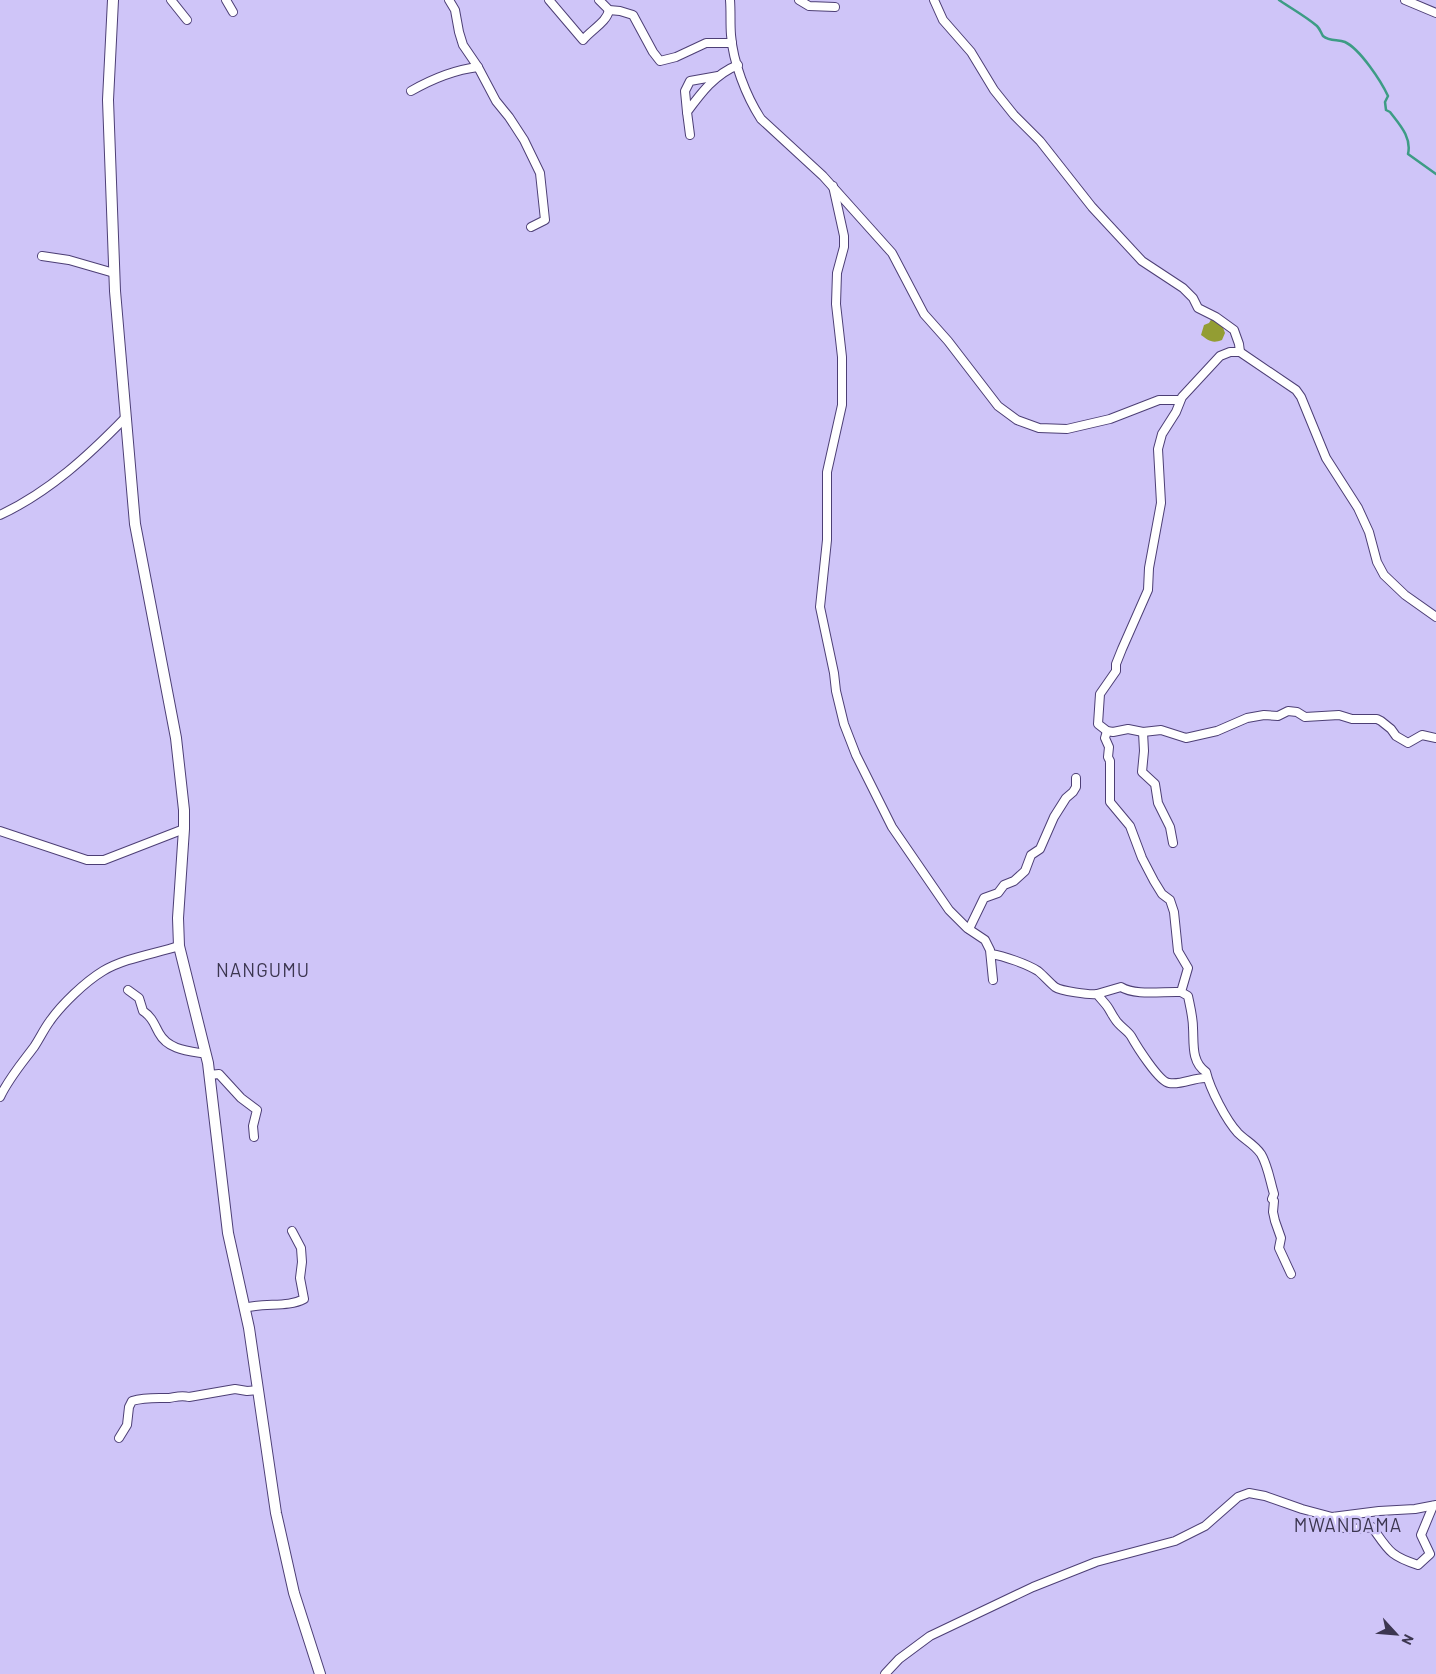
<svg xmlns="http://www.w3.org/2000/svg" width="1436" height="1674" viewBox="0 0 1436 1674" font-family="Barlow,sans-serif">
<rect width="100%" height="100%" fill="#cfc5f8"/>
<path fill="#939d33" d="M1212,318L1221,322L1225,333L1222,340C1212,344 1208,340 1201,335L1204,325L1209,323Z"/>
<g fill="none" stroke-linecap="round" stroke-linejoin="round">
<path stroke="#3d9c85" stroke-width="2.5" d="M1279,0C1292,9 1305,16 1317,26C1320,29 1321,33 1323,36C1330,42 1338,39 1345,42C1360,49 1381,81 1388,96L1385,102L1386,110L1390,112C1399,124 1412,137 1408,154L1436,174"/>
<defs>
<g id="minor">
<path d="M171,0L187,20"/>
<path d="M226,0L233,12"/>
<path d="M449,0L455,10L459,32L463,45L478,67L496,101L509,117L524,140L540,173L545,220L531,227"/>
<path d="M549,0L583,40C592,29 607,22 609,10"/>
<path d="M599,0L609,10L620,11L633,15L653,52L660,61L676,57L706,43H732"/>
<path d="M730,0C731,12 730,23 731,35C733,62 746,96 761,119L823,176L892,253L924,314L948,341L998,406L1017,420L1039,428L1067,429L1110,419L1159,400H1179"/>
<path d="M799,0L809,6L835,7"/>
<path d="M934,0L943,20L971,52L994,90L1014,115L1040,141L1092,207L1142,261L1183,288L1193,298L1198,308L1216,317L1234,330L1239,344L1240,352"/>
<path d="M1405,0L1436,13"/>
<path d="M411,91C432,79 453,70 478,67"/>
<path d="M687,112L685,91L690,81L718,76"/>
<path d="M690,135L687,112C701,93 715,74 738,65"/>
<path d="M833,186L844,236V247L837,273L836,304L842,357V405L827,472V540L820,607L834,673L836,691L844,724L856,755L892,827L949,910L967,928L985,940L990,950L993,980"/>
<path d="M42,256L69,260L114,273"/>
<path d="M0,515C49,492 88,456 125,418"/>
<path d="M1436,617L1405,595L1384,575L1377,562L1369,532L1358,508L1326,458L1301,397L1296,390L1240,352H1230L1220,356L1182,397L1176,412L1162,434L1158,449L1161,503L1149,568L1148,590L1122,649L1116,664V671L1100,694L1098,724L1107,731L1113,732L1128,729L1143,732L1161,730L1186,738L1217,731L1247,718L1264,715L1278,716L1288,711L1297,712L1305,717L1339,715L1352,719H1377L1381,721L1391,729L1396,736L1408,743L1422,735L1436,738"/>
<path d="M1107,731L1105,738L1109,747L1108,757L1110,761V802L1130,826L1142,858L1154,881L1162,894L1170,900L1174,912L1178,951L1188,968L1181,992L1188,996C1190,1006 1193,1017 1193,1028C1194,1043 1191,1062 1206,1072C1210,1089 1226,1120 1238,1133C1246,1141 1254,1144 1261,1154C1268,1166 1270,1181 1274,1194L1272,1199L1274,1201L1273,1212L1275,1221L1281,1238L1279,1248L1291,1274"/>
<path d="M1143,732L1144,751L1142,772L1155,784L1158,803L1170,827L1173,843"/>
<path d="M0,831L87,860H104L184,829"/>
<path d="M969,929L984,898L998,893L1004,885L1014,881L1025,871L1031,855L1040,849L1054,817L1066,798L1073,792L1076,787V778"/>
<path d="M991,954C1004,956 1027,964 1038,971C1044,976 1049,982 1055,987C1061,991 1089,995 1097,994C1100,998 1104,1002 1107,1006C1110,1010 1112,1015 1115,1019C1119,1026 1127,1030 1131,1036C1136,1045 1159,1082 1169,1083C1183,1085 1194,1077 1207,1078"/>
<path d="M128,990L139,998L143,1011C152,1017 154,1024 159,1033C168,1050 189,1051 206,1054"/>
<path d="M1097,994L1121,987C1135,996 1164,991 1181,992"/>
<path d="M209,1075L219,1074L241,1098L257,1110L253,1126L254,1137"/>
<path d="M0,1097C9,1078 22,1063 34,1047C40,1038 44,1029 50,1021C62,1004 85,982 103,971C125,958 154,954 179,946"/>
<path d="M245,1308C265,1302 287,1308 304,1299L300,1278L302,1262L301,1248L292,1231"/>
<path d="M119,1438L127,1425L129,1407L132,1401C145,1397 156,1398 169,1398C176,1397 181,1395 189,1397L235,1389L247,1391L258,1390"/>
<path d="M1334,1517L1338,1527L1353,1529L1372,1527C1389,1551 1390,1556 1418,1565L1430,1554L1421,1535L1433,1506"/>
<path d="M885,1674L899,1659L930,1636L1033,1587L1096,1562L1175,1541L1205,1526L1238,1497L1249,1493L1265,1496L1302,1509L1332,1517L1379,1511L1415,1509L1436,1505"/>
</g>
<path id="tertiary" d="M113,0L108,100L115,291L135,524L176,738L184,810V829L178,918L179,946L208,1063L228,1233L249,1328L276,1513L294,1593L320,1674"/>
</defs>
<use href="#minor" stroke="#4d3f75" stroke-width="10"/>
<use href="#tertiary" stroke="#4d3f75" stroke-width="12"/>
<use href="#minor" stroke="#fff" stroke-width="8"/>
<use href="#tertiary" stroke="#fff" stroke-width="10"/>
</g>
<g text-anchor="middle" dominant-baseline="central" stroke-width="5" stroke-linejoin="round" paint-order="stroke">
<g font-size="19" letter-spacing="1" fill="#3c3650" stroke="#cfc5f8">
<text x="263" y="969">NANGUMU</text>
<text x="1348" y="1524">MWANDAMA</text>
</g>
</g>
<g transform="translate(1396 1634) rotate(116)" stroke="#cfc5f8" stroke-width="4" paint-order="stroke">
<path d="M0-4L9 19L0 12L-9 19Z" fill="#3c3650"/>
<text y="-8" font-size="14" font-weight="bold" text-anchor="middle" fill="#3c3650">N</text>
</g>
</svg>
